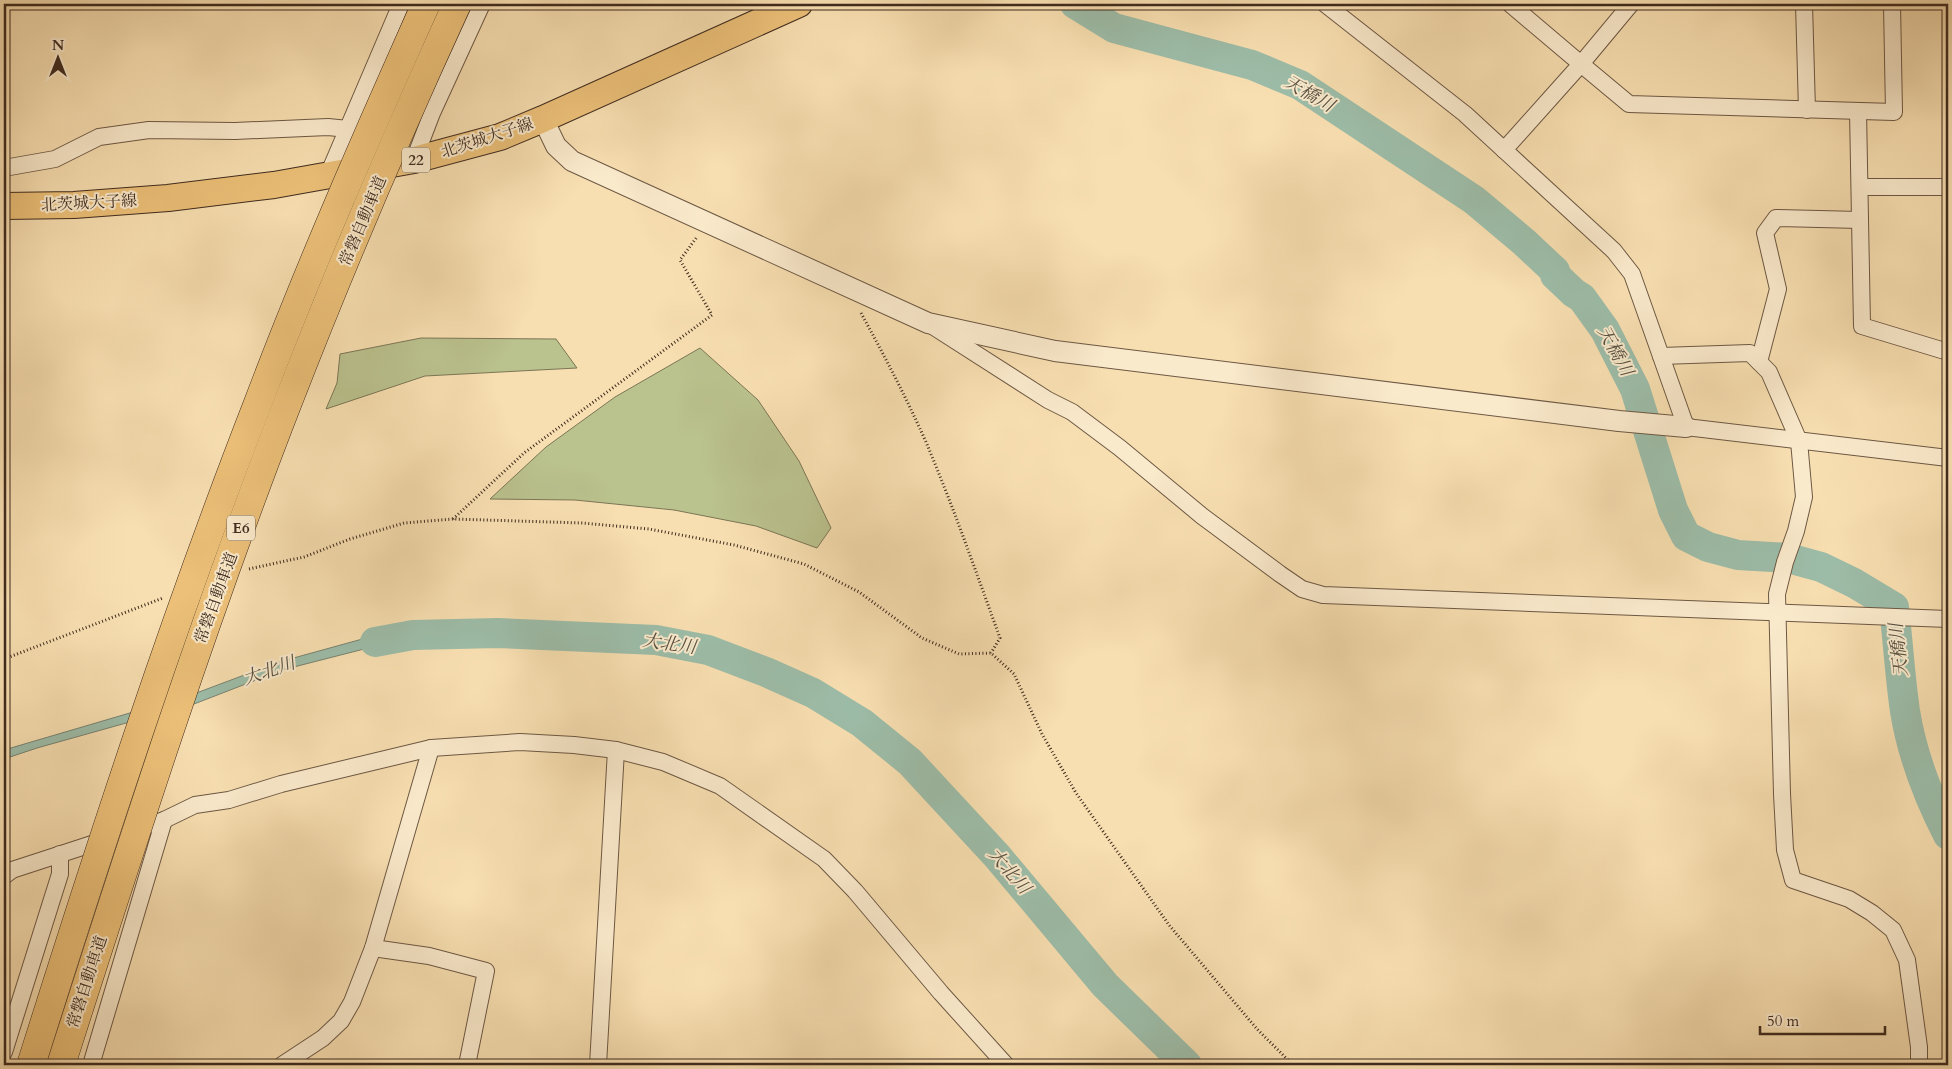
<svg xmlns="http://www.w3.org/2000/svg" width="1952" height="1069" viewBox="0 0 1952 1069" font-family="Cardo,'Noto Serif JP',serif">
<rect width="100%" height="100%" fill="#f8dfb1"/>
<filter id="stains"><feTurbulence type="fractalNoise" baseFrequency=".004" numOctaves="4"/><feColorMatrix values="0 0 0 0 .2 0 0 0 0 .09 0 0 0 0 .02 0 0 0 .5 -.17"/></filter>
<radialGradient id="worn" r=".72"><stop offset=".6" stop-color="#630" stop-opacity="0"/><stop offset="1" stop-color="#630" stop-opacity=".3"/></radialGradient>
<g fill="#bac28e" stroke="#7c7656">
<path d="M421,338L556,339L577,368L425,376L326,409L337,383L340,354Z"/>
<path d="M700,348L758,400L799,461L831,528L817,548L756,526L674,510L575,500L490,499L546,447L615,397Z"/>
</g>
<g fill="#9dbda9" stroke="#778372">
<path d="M1065,4H1085L1117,23L1111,32Z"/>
<path d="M414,631V640L368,648L282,670L194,704L37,748L4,759V750L191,695L279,662L366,638Z"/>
</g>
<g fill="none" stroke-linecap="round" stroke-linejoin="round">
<g stroke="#9dbda9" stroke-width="30">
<path d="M1075,4L1114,28L1252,65L1300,85L1474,200L1524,242L1555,271V275L1574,293L1582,298L1605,330L1635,389L1673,510L1686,536L1708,547L1738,555L1788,558L1821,567L1854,583L1894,607C1898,642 1900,677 1905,711C1912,755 1928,796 1948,835"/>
<path d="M375,642L413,635L498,633L656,640L708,650L766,672L813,693L862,723L910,762L997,856L1105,985L1187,1065"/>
</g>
<defs>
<g id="minor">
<path d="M1325,4L1465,114L1614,251L1632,274L1686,427L1948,458"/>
<path d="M1631,4L1581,64L1629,104L1894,112L1892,4"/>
<path d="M1804,4L1807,110"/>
<path d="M1858,111L1862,326L1948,352"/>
<path d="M1504,150L1581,64L1510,4"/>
<path d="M414,160L432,113L482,4"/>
<path d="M4,168L55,159L99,137L149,130L235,131L328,127L348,129"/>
<path d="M328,175L401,4"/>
<path d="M1860,187H1948"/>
<path d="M934,327L1048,400L1072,412L1120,448L1202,516L1280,574L1302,589L1323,595L1948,619"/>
<path d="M1661,356L1750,353L1769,372L1799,441L1804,497L1796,531L1785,562L1777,594L1782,794L1785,850L1793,880L1849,899L1872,913L1893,930L1907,960L1919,1047V1062L1917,1065"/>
<path d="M1759,362L1778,289L1765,233L1776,218L1860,220"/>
<path d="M133,830L164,820L195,805L229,800L281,784L431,748L520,742L574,745L616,750L663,762L720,786L824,859L855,891L941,993L1006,1065"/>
<path d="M4,876L12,870L107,839"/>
<path d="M373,948L429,956L486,971L467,1065"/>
<path d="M4,1052L60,874V854"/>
<path d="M91,1065L164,820"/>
<path d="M282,1065L323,1038L341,1021L352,1002L373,948L431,748"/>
<path d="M598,1065L616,750"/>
</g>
<path id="tertiary" d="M543,119L556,146L572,161L928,323L1055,351L1619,421L1686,427"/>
<path id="primary" d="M4,206L74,205L168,198L274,185L414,160L500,137L543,119L799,4"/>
</defs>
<use href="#minor" stroke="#6d5844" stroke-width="18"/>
<use href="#tertiary" stroke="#6d5844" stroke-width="22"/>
<use href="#primary" stroke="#3f2b1f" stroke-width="28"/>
<g stroke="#3f2b1f" stroke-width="3" stroke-dasharray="1 2.5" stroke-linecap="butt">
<path d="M861,313C884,355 906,397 926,442C953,506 976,572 1000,638L991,653"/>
<path d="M453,519L524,453L712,315L680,260L697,237"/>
<path d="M249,569L304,557L350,539L404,523L453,519L582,523L649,529L734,545L804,564L859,592L922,638L959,654L991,653L1014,674L1042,734L1076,793L1169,925L1257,1029L1293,1065"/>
<path d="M4,659L163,598"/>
</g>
<use href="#minor" stroke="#faeacc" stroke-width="16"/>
<use href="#tertiary" stroke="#faeacc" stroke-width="20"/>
<use href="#primary" stroke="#ecc078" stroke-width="26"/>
<defs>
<g id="motorway-bridge">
<path d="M31,1065C101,843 173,621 258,403C309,268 367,136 426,4"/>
<path d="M61,1065C132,843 203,620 288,402C340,268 397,135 457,4"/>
</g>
</defs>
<use href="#motorway-bridge" stroke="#3f2b1f" stroke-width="29" stroke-linecap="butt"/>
<use href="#motorway-bridge" stroke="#ecc078" stroke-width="28"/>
</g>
<g text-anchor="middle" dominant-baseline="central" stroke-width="4" stroke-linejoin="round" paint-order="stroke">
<g fill="#faeacc" stroke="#776453" stroke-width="1">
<rect x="402" y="147.5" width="28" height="25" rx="4"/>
<rect x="227" y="515.5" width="28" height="25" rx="4"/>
</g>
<g font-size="15" font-weight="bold" fill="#3f2b1f">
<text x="416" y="160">22</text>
<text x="241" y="528">E6</text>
</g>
<g font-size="16" fill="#3f2b1f" stroke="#faeacc">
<text transform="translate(487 138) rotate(-18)">北茨城大子線</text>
<text transform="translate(89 203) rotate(-3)">北茨城大子線</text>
<text transform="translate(363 221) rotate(-67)">常磐自動車道</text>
<text transform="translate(216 598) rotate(-70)">常磐自動車道</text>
<text transform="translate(87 982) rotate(-72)">常磐自動車道</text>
</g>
<g font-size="18" font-style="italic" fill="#565042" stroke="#faeacc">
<text transform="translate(1309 94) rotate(30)">天橋川</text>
<text transform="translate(1615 351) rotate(61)">天橋川</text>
<text transform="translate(669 644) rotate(8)">大北川</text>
<text transform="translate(1899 650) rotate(-96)">天橋川</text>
<text transform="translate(269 671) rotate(-19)">大北川</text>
<text transform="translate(1009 871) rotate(49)">大北川</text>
</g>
</g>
<rect width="1952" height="1069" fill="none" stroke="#f8dfb1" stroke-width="20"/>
<rect x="5" y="5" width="1942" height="1059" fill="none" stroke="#3f2b1f" stroke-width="2.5"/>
<rect x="10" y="10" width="1932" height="1049" fill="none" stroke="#3f2b1f"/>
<g transform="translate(58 58)" stroke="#faeacc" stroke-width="4" paint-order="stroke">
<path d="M0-4L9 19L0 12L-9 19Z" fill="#3f2b1f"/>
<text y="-8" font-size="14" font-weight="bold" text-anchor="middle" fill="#3f2b1f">N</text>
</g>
<path d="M1760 1026v8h125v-8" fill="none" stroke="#3f2b1f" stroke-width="2.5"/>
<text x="1767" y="1026" font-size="15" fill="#3f2b1f" stroke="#faeacc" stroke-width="4" paint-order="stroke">50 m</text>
<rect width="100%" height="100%" filter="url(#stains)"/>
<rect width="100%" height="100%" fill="url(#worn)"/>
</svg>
